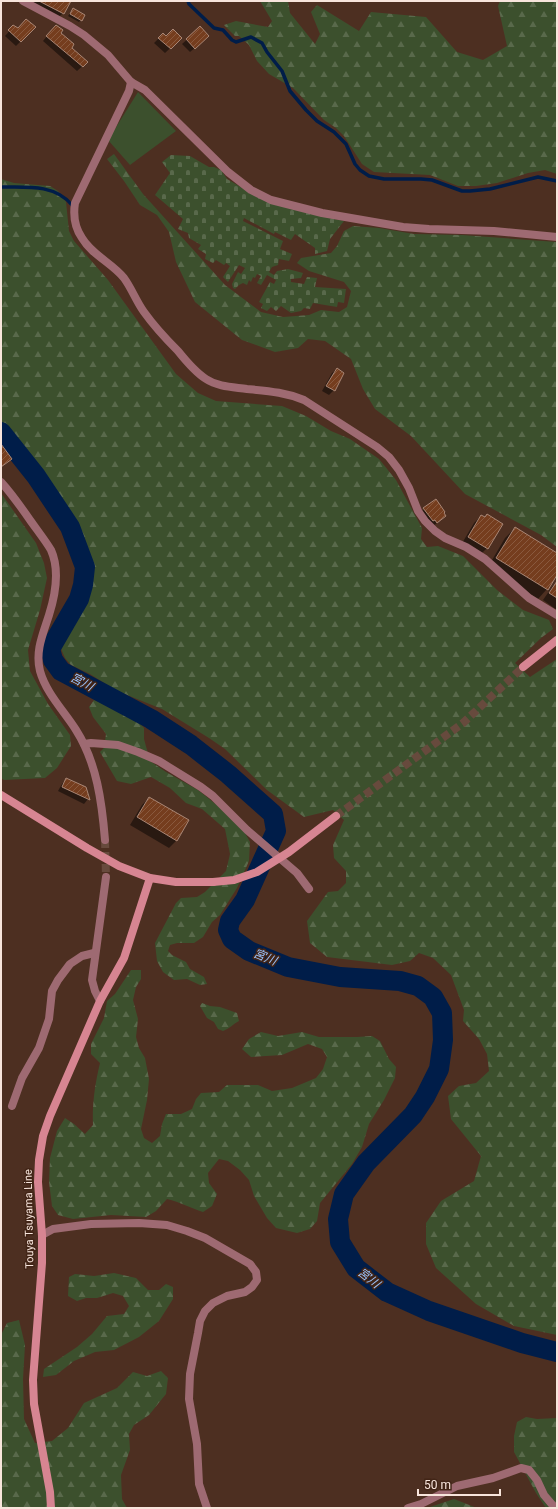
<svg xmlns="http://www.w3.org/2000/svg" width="558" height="1509" viewBox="0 0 558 1509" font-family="Roboto,'Noto Sans JP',sans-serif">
<defs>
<pattern id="forest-firs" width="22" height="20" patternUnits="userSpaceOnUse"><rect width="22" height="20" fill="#3c502d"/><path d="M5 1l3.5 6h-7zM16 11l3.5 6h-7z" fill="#59694b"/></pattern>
<pattern id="cemetery-stones" width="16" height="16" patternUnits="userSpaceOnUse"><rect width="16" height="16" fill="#3c502d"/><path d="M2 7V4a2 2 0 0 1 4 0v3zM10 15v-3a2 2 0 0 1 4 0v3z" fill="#59694b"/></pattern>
<pattern id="building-hatch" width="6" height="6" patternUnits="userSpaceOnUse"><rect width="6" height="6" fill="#753d1e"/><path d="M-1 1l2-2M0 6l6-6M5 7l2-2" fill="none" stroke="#89593e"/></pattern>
</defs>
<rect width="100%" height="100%" fill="#4d2f21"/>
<path fill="#3c502d" d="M138,92L176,131L130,165L108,140Z"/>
<g fill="url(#forest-firs)">
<path d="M260,1H288L290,13L315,44L320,34L311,12L317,5L359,31L371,12L426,17L457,52L483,60L507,46L498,6L500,1H557V174L545,170L528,173L497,183L476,186H458L430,175L374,172L362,164L344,136L336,128L324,120L293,88L269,74L257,61L249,45L239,36H235L224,25L236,21L268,27L272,21Z"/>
<path d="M114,154L143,194L225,285L261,312L283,317L309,315L321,310L339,312L347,307L351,291L344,282L309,271L297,263L301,258L331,253L337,246L344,231L353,226L379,228L414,234L462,235L557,242V547L541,535L465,494L411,436L375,409L363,389L351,359L325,341L308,339L298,348L275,352L242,340L195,302L176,262L169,232L157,215L140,205L124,181L107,159Z"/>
<path d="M1,179L14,183L50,186L58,191L66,202L69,231L74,241L108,280L176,374L198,393L216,401L282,406L306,416L331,431L350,439L379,459L396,480L422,528L421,539L427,547L438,546L463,556L497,590L523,610L549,620L553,629L541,638L515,663L530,677L557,659V1335L514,1326L476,1304L436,1268L426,1244V1223L441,1201L474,1181L481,1156L451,1119L448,1096L459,1086L476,1083L489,1071L487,1054L479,1039L463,1021L464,1010L451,975L433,958L419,953L410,961L392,965L327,957L310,943L307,921L328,892L338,891L346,883V871L334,858L333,845L344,820L333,810L304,817L267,790L225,749L209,738L162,709L117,691L90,674L71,665L65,658L62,651L60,645L62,639C70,624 81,609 88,593C95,578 77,529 69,514L1,426Z"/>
<path d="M1,493L36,543L44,563L47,578L40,610L28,650L30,671L48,704L70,735L71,746L57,768L45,778L4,780L1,778Z"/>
<path d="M94,700L134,717L144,728V739L150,761L166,772L198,790L218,806L245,833L250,842L249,861L237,888L220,915L212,922L203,937L194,943H177L170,945L168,951L172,955L186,962L190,969L204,977L207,984L200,985L187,979L174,980L163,972L157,961L155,943L176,903L181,898L197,897L205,892L226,871L230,854L225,829L202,809L186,803L170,788L151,777L131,784L117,781L100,752L104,748L106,734L93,717L89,707Z"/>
<path d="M131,970H141V979L136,987L133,1000L138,1019L136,1037L139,1048L145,1058L149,1079L147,1100L141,1129L144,1138L152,1143L160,1136L162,1124L166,1114H181L192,1109L196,1099L201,1093L219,1092L227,1085H258L272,1091L292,1088L316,1078L323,1069L327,1057L322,1049L308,1044L282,1055L251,1057L242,1049L249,1039L261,1032L278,1036L302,1032L319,1037H357L372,1036L380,1041L389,1059L396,1067L395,1078L384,1100L369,1124L362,1147L352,1164L320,1203L317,1221L310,1229L297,1233L276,1228L267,1218L254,1196L249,1180L240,1170L228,1161L219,1159L208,1173L209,1183L217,1194L212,1206L203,1212C191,1208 180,1202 167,1199L156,1211L146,1217L111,1215L73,1219L58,1215L52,1206L49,1182L50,1158L57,1131L65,1118L74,1124L85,1134L93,1125C92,1104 95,1084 100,1063L91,1054V1044L104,1018L107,1001L115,994Z"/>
<path d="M202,1003L210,1006L220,1007L237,1013L239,1021C233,1024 229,1029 223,1031L218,1029L214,1022L207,1018L200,1006Z"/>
<path d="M114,1273L136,1278L148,1290H159L166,1284L173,1287V1299L159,1321L139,1337L114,1350L95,1352L74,1361L56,1375L43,1377L44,1369L77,1347L92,1334L107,1316L124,1314L129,1306L123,1296L113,1293L97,1298H86L77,1301L68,1296L69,1277L75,1274L94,1276Z"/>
<path d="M19,1320L25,1345L23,1379L24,1419L35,1443L52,1441L68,1428L84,1403L117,1388L133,1372L147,1376L161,1371L168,1378L166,1394L149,1415L134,1425L129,1434L130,1450L121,1475L122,1499L127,1508H1V1335L7,1323Z"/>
<path d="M526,1417L537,1419L557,1418V1508H546L536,1493L514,1452V1436L517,1422Z"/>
<path d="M454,1499L477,1508H427Z"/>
</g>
<path fill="url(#cemetery-stones)" d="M171,155L190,156L209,167H214L221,170L227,179L244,189L322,216L344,221L330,239L327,251L315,254V248L295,234L291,240L275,232L274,234L244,218L243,221L283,241L280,249L292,254L289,261L279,259L278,265L272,267L269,272L274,275L277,271L288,269L303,273L301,278L291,279V282L304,284L307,277L317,278L315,287L346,289L344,303L338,302L337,307L313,303L310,309L304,308L301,311L291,313L281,306L276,311L271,307L267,311L261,308L263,304L259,302L270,282L274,284L276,280L267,275L261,285L257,283L261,276L257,274L255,278L253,277L251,282L249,280L247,285L243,283L239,285L235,289L233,288L232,284L238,272L241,274L245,268L239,265L228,282L223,277L230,266L226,263L224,265L216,260L213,263L205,259L206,254L198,249L201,245L189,238L188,233L178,229L183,219L155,195L170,173L162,162Z"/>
<g fill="#0007">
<path d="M33,1H70L63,13L56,20L30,7Z"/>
<path d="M72,11L84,16L79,22L68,16Z"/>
<path d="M14,26L18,29L35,27L16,46L5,36Z"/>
<path d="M200,28L203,41L190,52L182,44Z"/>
<path d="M51,31L60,33L71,48L87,62L77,71L43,41Z"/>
<path d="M163,34L166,37L181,38L165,53L154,43Z"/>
<path d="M337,369L334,390L329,395L322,391L332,373Z"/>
<path d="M424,509L443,513L445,516L432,527L419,514Z"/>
<path d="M481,516L487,548L480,555L461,545L474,523Z"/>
<path d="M515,528L557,554V573L547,589L538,599L488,567L505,538Z"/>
<path d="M557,581V610L543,600L552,587Z"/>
<path d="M67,779L85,787L88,799L84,804L58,791L62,784Z"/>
<path d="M149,798L176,841L169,848L130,825L142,805Z"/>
</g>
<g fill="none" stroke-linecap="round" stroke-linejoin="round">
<g stroke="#001d49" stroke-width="3.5">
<path d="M188,1L189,4L214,28L223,30L232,40L236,42L251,37L262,43L267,52L282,71L290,91L306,110L317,121L334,132L346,144L355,164L360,170L369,176L384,179H421L432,180L462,191H470L490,189L538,177L557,181"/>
<path d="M1,187C26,187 55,184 72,205"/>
</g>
<path stroke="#001d49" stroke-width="20" d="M1,432L36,476L70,527L85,567L83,585L79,599L50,649L53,660L61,671L151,719L191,745L228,774L273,814L276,831L245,900L230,921L228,930L232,939L249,951L288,967L340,977L400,981L418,986L433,997L442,1013L443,1040L439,1069L425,1097L413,1115L366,1163L344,1194L338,1219L340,1242L356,1268L387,1292L429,1311L522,1343L557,1352"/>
</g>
<g fill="url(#building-hatch)" stroke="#a88574">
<path d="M39,1H71L64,14Z"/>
<path d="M73,8L85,15L82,21L70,14Z"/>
<path d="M26,19L36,27L21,42L8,30L13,25L18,28Z"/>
<path d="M56,25L63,30L61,33L74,44L72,48L88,62L83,67L46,36Z"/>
<path d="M200,26L209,36L195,49L186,39Z"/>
<path d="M173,29L182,38L171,49L158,38L163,33L166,36Z"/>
<path d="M337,368L344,373L335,391L326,386Z"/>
<path d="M1,444L12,459L1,467Z"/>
<path d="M436,499L445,512L444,513L446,516L437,523L435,520L433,521L423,508Z"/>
<path d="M487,514L503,524L488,549L468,537L481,515L485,517Z"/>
<path d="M515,527L557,553V575L548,590L496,558Z"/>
<path d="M557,581V598L549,593Z"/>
<path d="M66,778L86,787L90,800L62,787Z"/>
<path d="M149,797L189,820L177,841L137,817Z"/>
</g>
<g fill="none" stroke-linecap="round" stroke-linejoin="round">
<path stroke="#674a3d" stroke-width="8" stroke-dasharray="8 4" stroke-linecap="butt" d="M105,840L106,877"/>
<path stroke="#674a3d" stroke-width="8" stroke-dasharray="8 4" stroke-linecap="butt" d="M336,816L463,723L523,667"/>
<g stroke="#9e6a72" stroke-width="8">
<path d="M23,1L70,26L84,35L108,55L131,82L145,90L228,172L251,190L271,200L322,213L403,227L429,229L494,231L557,237"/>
<path d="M131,82L129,91L75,203C73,216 75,228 82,238C92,255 112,263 124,278C132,289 136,301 144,312C154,326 166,339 178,351C186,361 195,372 206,379C218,387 233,387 247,389C267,391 285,392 304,400L377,447L389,457L399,470L409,488L418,511L425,521L435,531L445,538L466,547L485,559L529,598L557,615"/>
<path d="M1,482C12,494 21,507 30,520C37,530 45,540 51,550C60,570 55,596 49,615C43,634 35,651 40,671C46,693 64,711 76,730C97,763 102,803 105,840"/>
<path d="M84,744L91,743L118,745L138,752L159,761L201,787L213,796L247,830L297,873L309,889"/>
<path d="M100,1001L95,991L92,980L106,877"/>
<path d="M12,1106L22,1078L39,1048L49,1019L52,991L58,980L70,964L82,956L94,953"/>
<path d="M42,1235L53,1229L91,1224L139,1223L167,1225L187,1231L205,1238L250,1264L256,1272L257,1280L252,1287L245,1292L227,1296L213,1303L205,1311L200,1321L198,1333L190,1374L189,1399L197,1444L199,1484L207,1508"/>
<path d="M408,1508L421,1504L457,1486L493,1478L521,1468L529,1470L537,1480L544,1495L555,1508"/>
</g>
<g stroke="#d78592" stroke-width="8">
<path d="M523,667L557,640"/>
<path d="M1,795L87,848L119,866L150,878L176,882H213"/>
<path d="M51,1508L50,1492L34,1404L33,1380L42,1263V1235L38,1182L39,1160L43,1136L50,1116L100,1001L124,958L150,878"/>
</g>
<path stroke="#d78592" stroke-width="8" d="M213,882L234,880L257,872L289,852L336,816"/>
</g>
<g text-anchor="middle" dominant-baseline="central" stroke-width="3" stroke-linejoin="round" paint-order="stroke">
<g font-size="11" fill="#f8e5dc" stroke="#422517">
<text transform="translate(29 1219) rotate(-91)">Touya Tsuyama Line</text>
</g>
<g font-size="12" font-style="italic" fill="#99c3fe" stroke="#422517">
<text transform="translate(82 682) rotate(28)">宮川</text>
<text transform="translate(265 957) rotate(22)">宮川</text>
<text transform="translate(369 1278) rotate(38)">宮川</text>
</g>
</g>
<rect width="558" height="1509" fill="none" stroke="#f8e5dc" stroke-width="4"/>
<path d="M418 1489v6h82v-6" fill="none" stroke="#f8e5dc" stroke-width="2"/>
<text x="424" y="1489" font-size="12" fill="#f8e5dc" stroke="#422517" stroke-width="3" paint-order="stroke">50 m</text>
</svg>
